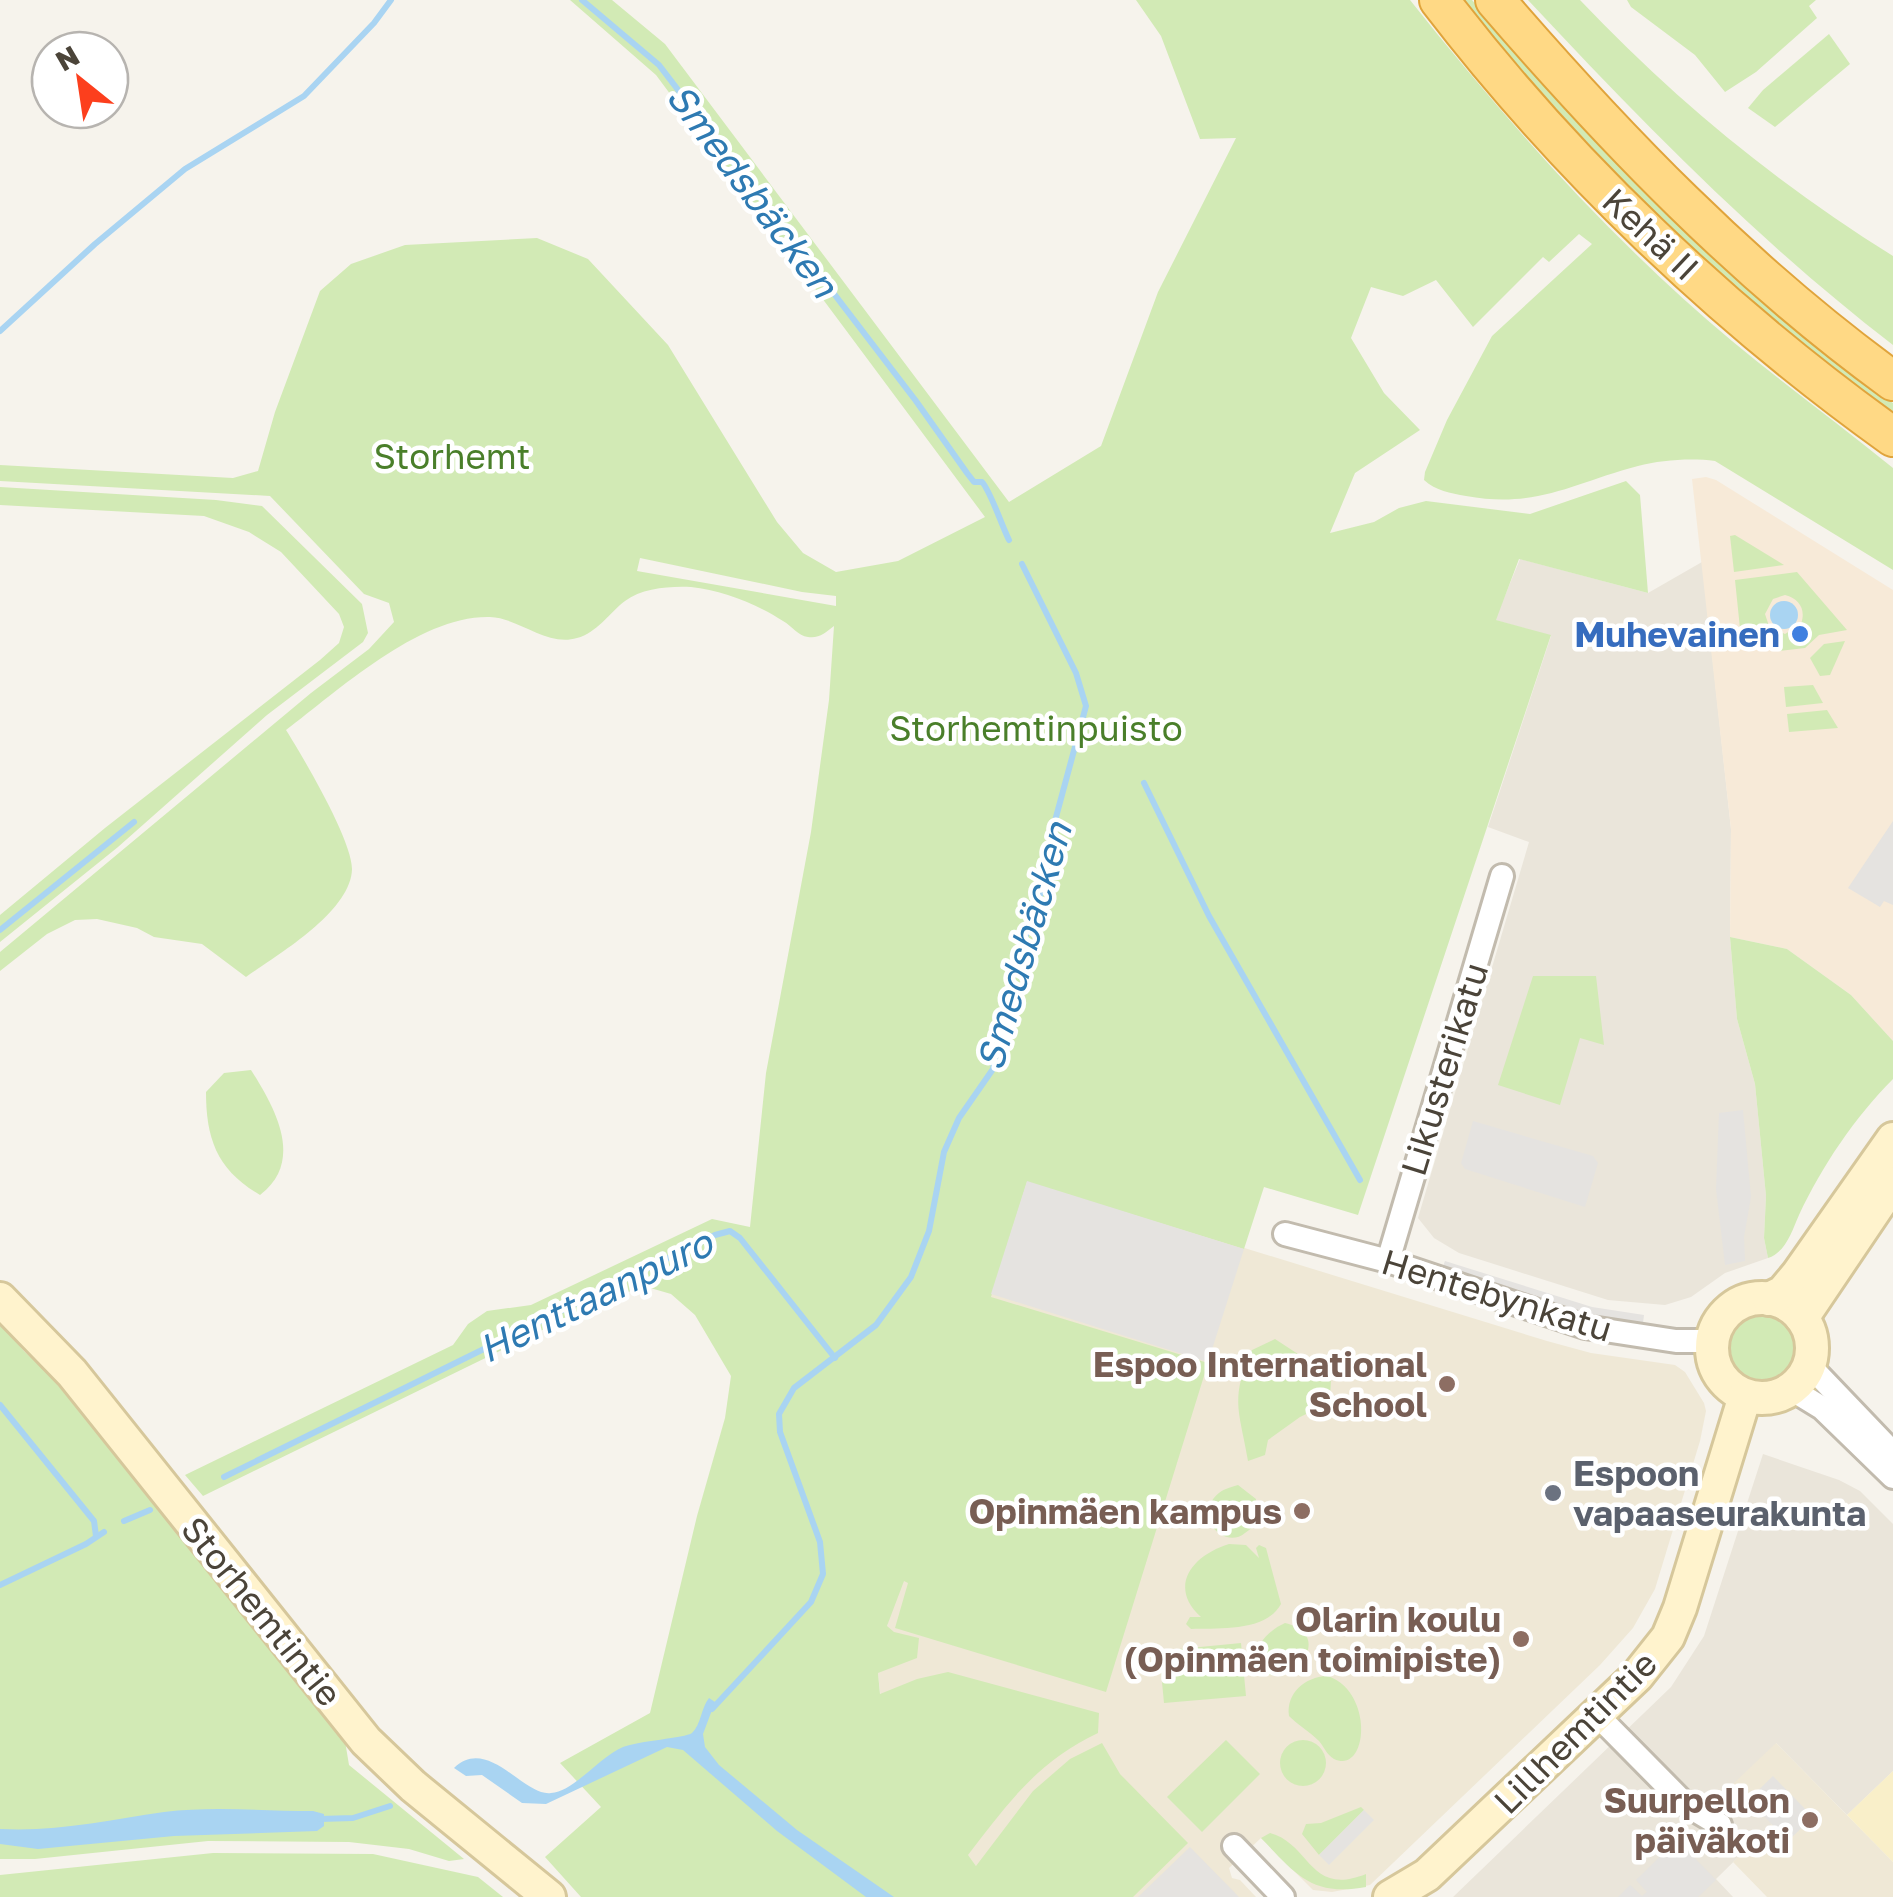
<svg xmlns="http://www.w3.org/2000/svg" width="1893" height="1897" viewBox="0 0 1893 1897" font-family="'Golos Text',sans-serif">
<rect width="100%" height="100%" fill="#f6f3ec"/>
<g fill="#eae5da">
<path d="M1520,559L1648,593L1702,562L1731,829L1730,937L1737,1019L1755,1084L1766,1196L1764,1238L1768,1258L1725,1273L1691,1297L1665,1305L1608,1300L1459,1253L1434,1238L1418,1218L1529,842L1488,827L1551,636L1495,620Z"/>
<path d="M1763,1454L1839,1480L1860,1491L1893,1524V1771L1847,1815L1776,1743L1772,1824L1716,1879L1733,1897H1453L1671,1687L1704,1636Z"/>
</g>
<path fill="#f7ead8" d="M1706,477L1716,480L1893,590V1041L1851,995L1787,949L1730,937L1731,829L1692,479Z"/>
<g fill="#efe8d6">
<path d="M1027,1181L1547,1341L1591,1353L1675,1365L1685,1372L1704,1403L1706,1411L1700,1441L1655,1589L1633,1628L1600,1665L1370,1885L1332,1892L1313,1890L1261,1838L1229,1868L1232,1878L1240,1880L1256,1897H1000L928,1804L882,1709L878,1673L887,1626Z"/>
<path d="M1776,1743L1893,1862V1897H1767L1733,1862L1772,1824L1733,1784Z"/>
</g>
<g fill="#d2eab5" fill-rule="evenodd">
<path d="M570,0H612L665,44L1009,502L1101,446L1158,292L1236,138L1200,139L1161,36L1136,0H1410C1507,122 1612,241 1732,341C1785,385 1840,425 1893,468V570L1715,461C1691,458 1661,460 1638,466C1573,483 1537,509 1466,496C1450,493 1436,491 1424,480L1425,472L1447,420L1492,336L1592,244L1579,234L1549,262L1543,257L1473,327L1436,280L1403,296L1371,287L1351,338L1384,393L1420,430L1355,473L1330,533L1374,522L1399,508L1426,501L1530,514L1626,481L1640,495L1648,593L1519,559L1496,620L1551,635L1358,1215L1264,1187L1244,1249L1027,1182L991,1297L1208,1363L1106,1692L895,1628L908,1583L904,1581L887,1626L894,1632L919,1638L917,1658L878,1673L880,1694L917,1679L948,1672L1099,1713L1098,1733C1038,1761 1007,1804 968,1855L976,1866L1033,1791L1070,1759L1102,1743L1120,1774L1188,1843L1133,1897H581L545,1857L601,1807L560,1763L650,1713L697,1516L725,1418L731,1376L695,1315L671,1294L647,1287L612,1296L203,1496L185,1475L453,1345L468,1324L487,1311L531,1305L712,1219L750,1227L766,1073L811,832L829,700L834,626C826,632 819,639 808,637C798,636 792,626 783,621C757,604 722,590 691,587C670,586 642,588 625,601C609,613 597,633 577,638C547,647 519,618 490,617C420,615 339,690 286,730C303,757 352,840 352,869C351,912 277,955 246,977L202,944L154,937L137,928L97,919L75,920L47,934L0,971V952L311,693L369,649L394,622L389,603L364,594L270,496L0,481V465L233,478L258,471L275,412L320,291L351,264L405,245L537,238L588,259L668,345L777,522L803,553L836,572L898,561L985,517L656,75ZM640,558L802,592L836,596V606L637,571Z"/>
<path d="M1460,0H1472C1598,151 1736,286 1893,403V415C1728,299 1591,152 1460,0Z"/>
<path d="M1528,0H1580C1674,99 1777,184 1893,256V345C1759,242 1643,123 1528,0Z"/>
<path d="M1627,0H1816L1809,6L1817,18L1756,72L1725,92L1695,55L1631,7Z"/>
<path d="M1829,34L1850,64L1775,127L1748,108L1763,90Z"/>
<path d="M0,487L216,500L262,506L362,604L368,633L363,642L267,715L118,847L0,942V915L105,828L320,660L339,643L344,627L339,614L281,552L249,532L204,516L0,505Z"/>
<path d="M1735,535L1784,565L1734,572L1730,536Z"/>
<path d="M1797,572L1847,630L1819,635L1805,648L1779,651L1772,645L1742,648L1735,580ZM1785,595C1800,599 1806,610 1801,624L1785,634L1769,626L1765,614L1773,599Z"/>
<path d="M1845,641L1830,675L1820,676L1810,658L1824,644Z"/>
<path d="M1813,685L1823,703L1786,707L1784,687Z"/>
<path d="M1827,710L1838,728L1789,732L1787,714Z"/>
<path d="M1730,937L1787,949L1851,995L1893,1041V1079C1855,1117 1822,1166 1799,1215C1792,1231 1786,1252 1768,1258L1764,1238L1766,1196L1755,1084L1737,1019Z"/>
<path d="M1533,976H1596L1604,1045L1580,1038L1560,1105L1498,1085Z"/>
<path d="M251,1070C275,1108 305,1161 260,1195C217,1170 206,1139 206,1092L224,1073Z"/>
<circle cx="1762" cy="1348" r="34"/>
<path d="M0,1323L24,1351L79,1403L344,1735L349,1765L464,1859L449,1861L409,1849L349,1842L208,1841L35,1859H0Z"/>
<path d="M1275,1339L1327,1373L1331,1380L1330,1398L1325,1405L1300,1417L1268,1440L1265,1455L1248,1461C1240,1412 1229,1400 1252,1350Z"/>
<path d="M1238,1485L1256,1499L1258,1524C1253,1526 1250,1530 1245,1533C1229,1546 1210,1530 1206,1514C1213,1495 1219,1490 1238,1485Z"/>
<path d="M1229,1544L1246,1545L1259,1558L1256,1548L1259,1545L1266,1548L1281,1604C1266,1632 1219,1628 1191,1629L1186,1624L1190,1617H1201C1167,1586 1193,1555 1229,1544Z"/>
<path d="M1285,1623C1331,1634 1301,1678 1269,1675C1243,1658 1264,1632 1285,1623Z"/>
<path d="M1241,1643L1246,1696L1164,1703L1159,1651Z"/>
<path d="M1327,1676C1374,1690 1369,1775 1334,1759C1327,1755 1324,1747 1319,1741C1310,1732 1298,1725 1289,1716C1286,1693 1305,1677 1327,1676Z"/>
<path d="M1226,1740L1260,1774L1202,1832L1167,1797Z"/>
<circle cx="1303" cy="1763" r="23"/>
<path d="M1361,1807L1364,1810L1319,1855L1302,1834L1306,1824L1321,1823Z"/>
<path d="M1270,1833C1311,1844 1309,1897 1366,1874V1887C1311,1897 1295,1873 1261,1838Z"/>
<path d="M213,1853L373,1854L478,1877L503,1897H0V1875Z"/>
</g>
<path fill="#f9efc9" d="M1893,1771V1862L1847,1815Z"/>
<g fill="#e5e3e0">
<path d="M1893,821V905L1884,901L1880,907L1848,888Z"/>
<path d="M1743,1110L1751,1197L1744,1237L1745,1261L1725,1265L1716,1189L1719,1113Z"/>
<path d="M1473,1121L1593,1156L1598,1163L1585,1207L1465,1169L1461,1163Z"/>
<path d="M1027,1181L1244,1249L1208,1362L991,1294Z"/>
<path d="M1445,1261L1592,1307L1644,1315L1643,1323L1591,1316L1442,1269Z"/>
<path d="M1773,1776L1813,1817L1788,1841L1748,1800Z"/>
<path d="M1364,1810L1374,1820L1329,1865L1319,1855Z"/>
<path d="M1677,1840L1716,1880L1698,1897H1618L1630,1885L1642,1896L1647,1892L1636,1880Z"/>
<path d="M1190,1847L1239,1897H1138Z"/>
</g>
<g fill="#a9d4f2">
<circle cx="1784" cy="615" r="14"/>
<path d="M709,1698L715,1702L703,1734L705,1747L719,1765L797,1830L894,1897H866L777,1831L683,1750L667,1747L546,1804L522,1803L482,1775L466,1776L454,1768C488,1735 524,1797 551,1793C575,1791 599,1757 623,1747C638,1741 685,1738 692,1733C701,1725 701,1708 709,1698Z"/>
<path d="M313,1811L324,1814V1826L317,1831L174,1836L38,1849L0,1844V1829C57,1832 108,1820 164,1812C212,1806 264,1811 313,1811Z"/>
</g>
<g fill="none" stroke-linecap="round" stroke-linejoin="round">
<g stroke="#a9d4f2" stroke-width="6">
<path d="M582,0L659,65L916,401L967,473L974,482H982C990,490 1002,526 1009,540"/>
<path d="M0,331L95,244L185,169L304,96L374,23L391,0"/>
<path d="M1144,783L1209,916L1360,1180"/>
<path d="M0,930L134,822"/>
<path d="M0,1405L94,1521L96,1536"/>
<path d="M224,1477L715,1235L730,1231L740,1238L835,1358"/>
<path d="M124,1521L150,1510"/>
<path d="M0,1585L86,1544L104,1532"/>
<path d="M712,1709L811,1602L823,1574L820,1542L780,1432L779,1414L794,1388L876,1325L911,1277L929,1231L944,1152L959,1118L993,1069L1010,980L1044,884L1049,843L1086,706L1076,673L1022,564"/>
<path d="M320,1819L353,1818L390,1806"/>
</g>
<defs>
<g id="minor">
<path d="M1285,1234L1388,1261L1585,1327L1676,1341H1712"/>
<path d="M1388,1261L1502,876"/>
<path d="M1809,1365L1893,1453"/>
<path d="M1791,1389L1822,1408L1893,1477"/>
<path d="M1597,1715L1685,1804L1720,1825"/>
<path d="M1234,1846L1283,1897"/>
</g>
<g id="secondary">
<circle cx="1762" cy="1348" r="50"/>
<path d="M0,1299L72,1373L366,1741L413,1786L549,1897"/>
<path d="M1769,1299L1783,1292L1798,1274L1893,1139"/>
<path d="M1802,1318L1893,1183"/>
<path d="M1390,1897L1427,1875L1637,1676L1668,1637L1680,1608L1745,1396"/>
</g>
<g id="trunk">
<path d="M1439,0C1566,166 1723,315 1893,437"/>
<path d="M1495,0C1615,139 1744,273 1893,381"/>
</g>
</defs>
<use href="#minor" stroke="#c2bbae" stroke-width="28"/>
<use href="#secondary" stroke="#d6c79b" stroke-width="38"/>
<use href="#trunk" stroke="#e0a43c" stroke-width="42"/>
<use href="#minor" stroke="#fff" stroke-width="22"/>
<use href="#secondary" stroke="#fff3cd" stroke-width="32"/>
<use href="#trunk" stroke="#ffd985" stroke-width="38"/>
</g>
<circle fill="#3f7fe0" stroke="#fff" stroke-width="4" cx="1800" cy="634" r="10"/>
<g fill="#8d6e63" stroke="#fff" stroke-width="4">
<circle cx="1447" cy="1384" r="10"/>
<circle cx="1302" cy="1511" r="10"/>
<circle cx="1521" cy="1639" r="10"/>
<circle cx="1810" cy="1820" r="10"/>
</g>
<circle fill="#6b7280" stroke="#fff" stroke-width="4" cx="1553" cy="1493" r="10"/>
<g text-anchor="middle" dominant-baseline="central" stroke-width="9" stroke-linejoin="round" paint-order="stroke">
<g font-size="35" fill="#4b4439" stroke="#fff">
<text transform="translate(1651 234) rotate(43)">Kehä II</text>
<text transform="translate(1444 1069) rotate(-73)">Likusterikatu</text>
<text transform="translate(1497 1295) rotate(17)">Hentebynkatu</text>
<text transform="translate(262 1611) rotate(51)">Storhemtintie</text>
<text transform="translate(1575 1732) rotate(-45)">Lillhemtintie</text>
</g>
<g font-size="35" fill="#4a7f2a" stroke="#fff">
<text x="452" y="456">Storhemt</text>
<text x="1036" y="728">Storhemtinpuisto</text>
</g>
<g font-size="35" font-weight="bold" fill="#366cbe" stroke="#fff" text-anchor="end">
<text x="1780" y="634">Muhevainen</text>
</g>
<g font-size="35" font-weight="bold" fill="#785e54" stroke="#fff" text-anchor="end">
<text x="1427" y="1364">Espoo International<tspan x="1427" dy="40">School</tspan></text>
<text x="1282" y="1511">Opinmäen kampus</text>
<text x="1501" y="1619">Olarin koulu<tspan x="1501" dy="40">(Opinmäen toimipiste)</tspan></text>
<text x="1790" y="1800">Suurpellon<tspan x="1790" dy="40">päiväkoti</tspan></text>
</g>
<g font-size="35" font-weight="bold" fill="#5b616d" stroke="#fff" text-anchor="start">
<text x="1573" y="1473">Espoon<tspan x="1573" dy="40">vapaaseurakunta</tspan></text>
</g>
<g font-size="38" font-style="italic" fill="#2e7ab2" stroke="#fff">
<text transform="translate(753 190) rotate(53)">Smedsbäcken</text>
<text transform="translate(1023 946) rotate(-74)">Smedsbäcken</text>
<text transform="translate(595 1295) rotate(-26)">Henttaanpuro</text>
</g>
</g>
<g transform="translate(80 80) rotate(330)"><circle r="48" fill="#ffffff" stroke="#b7b4b0" stroke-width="2.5"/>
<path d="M0-8L18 38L0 25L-18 38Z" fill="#fc3f1d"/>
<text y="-15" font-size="28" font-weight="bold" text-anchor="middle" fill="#4b4439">N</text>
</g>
</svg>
